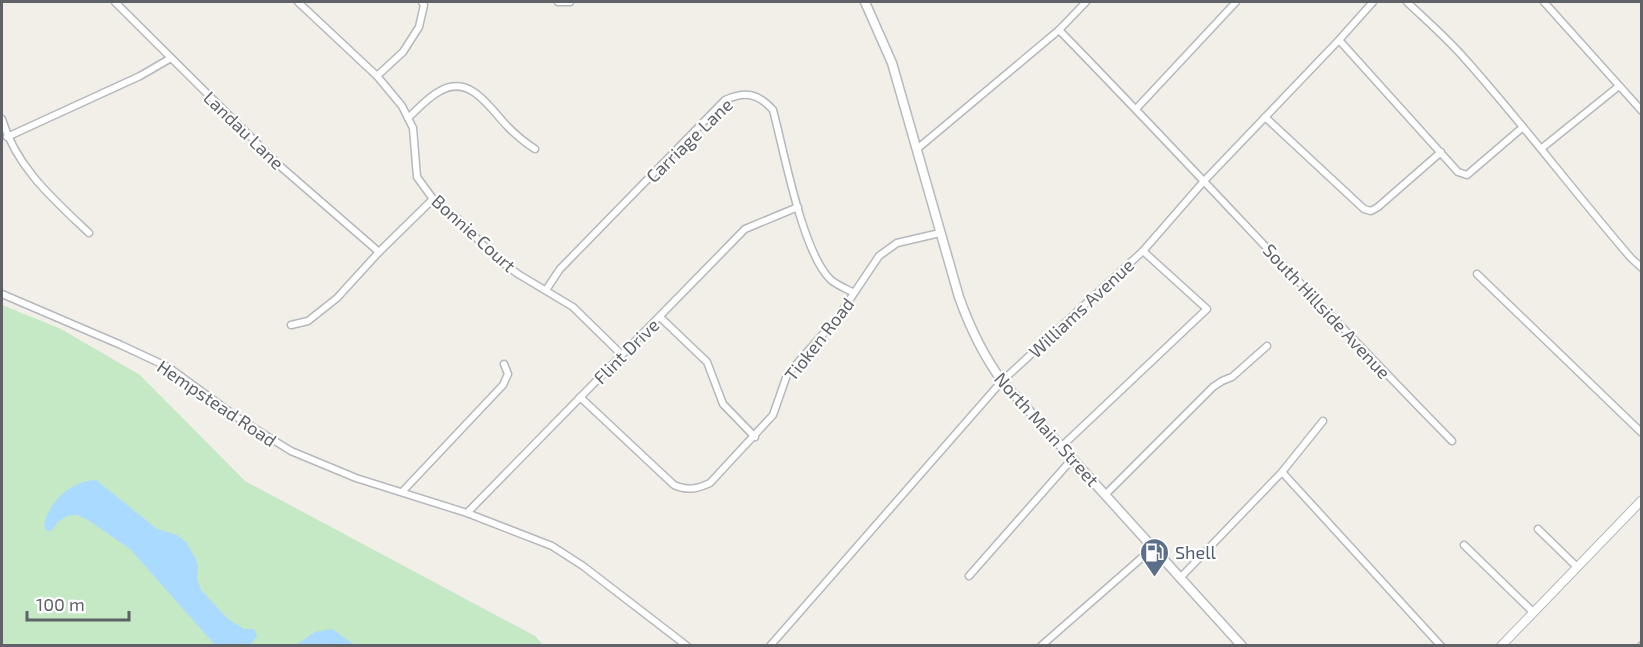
<svg xmlns="http://www.w3.org/2000/svg" width="1643" height="647" viewBox="0 0 1643 647" font-family="'Exo 2',sans-serif">
<rect width="100%" height="100%" fill="#f1efe8"/>
<path fill="#c5e8c5" d="M2,305L61,329L140,375L245,481L535,636L543,645H2Z"/>
<g fill="#aadaff">
<path d="M96,480L157,529L177,535L186,542L196,559L198,568L197,579L201,590L227,618L244,629H254L257,636L250,645H215L130,549L88,520L77,515L67,516L58,522L51,531H47L44,526C48,502 71,481 96,480Z"/>
<path d="M332,629L355,645H296L315,632Z"/>
</g>
<g fill="none" stroke-linecap="round" stroke-linejoin="round">
<defs>
<g id="minor">
<path d="M115,2L280,166L379,252"/>
<path d="M298,2L377,76L402,106L413,128L417,177L433,199L458,219L495,257L518,274L573,307L622,355"/>
<path d="M558,2H570"/>
<path d="M1407,2C1427,21 1448,39 1466,60C1523,124 1575,193 1631,258L1642,268"/>
<path d="M1544,2L1642,111"/>
<path d="M1059,30C1192,166 1319,306 1452,441"/>
<path d="M1339,40L1458,172L1467,175L1523,127"/>
<path d="M377,76L403,52L419,27L424,5L422,2"/>
<path d="M1136,109L1236,2"/>
<path d="M1265,117L1364,209L1371,211L1378,207L1441,152"/>
<path d="M408,118C418,109 428,97 440,91C470,74 489,107 507,126C516,135 524,142 535,149"/>
<path d="M2,119C16,167 53,199 89,233"/>
<path d="M7,137L140,76L171,58"/>
<path d="M1542,148L1619,86"/>
<path d="M917,149L1059,30L1086,2"/>
<path d="M1477,274L1642,433"/>
<path d="M546,290L560,269L725,100C745,91 758,93 773,110C784,151 802,251 830,279C836,285 847,289 854,293"/>
<path d="M2,294L121,345L168,367L238,418L291,451L356,478L467,513L552,546L583,566L687,646"/>
<path d="M660,317L707,362L723,404L755,437"/>
<path d="M291,325L308,321L337,298L379,252L433,199"/>
<path d="M580,397L674,485C688,491 697,489 710,483L773,415L787,375L838,317L879,256L897,243L940,233"/>
<path d="M1062,446L1207,309L1143,251"/>
<path d="M1282,472L1441,646"/>
<path d="M402,492L503,385L508,374L504,364"/>
<path d="M1106,494L1213,387L1222,381L1232,377L1267,346"/>
<path d="M467,513L745,229L798,207"/>
<path d="M1538,529L1577,567"/>
<path d="M1464,545L1533,612"/>
<path d="M969,576L1073,458"/>
<path d="M1181,577L1282,472L1323,421"/>
<path d="M770,646L1002,381L1143,251L1204,181L1339,40L1373,2"/>
<path d="M1041,646L1154,547"/>
<path d="M1641,646L1642,645"/>
</g>
<path id="tertiary" d="M1501,646L1642,500"/>
<path id="secondary" d="M865,2L892,63L959,297C970,328 983,355 1002,381L1242,646"/>
</defs>
<use href="#minor" stroke="#b5b8bc" stroke-width="9"/>
<use href="#tertiary" stroke="#b5b8bc" stroke-width="10"/>
<use href="#secondary" stroke="#b6babf" stroke-width="11"/>
<use href="#minor" stroke="#fff" stroke-width="6"/>
<use href="#tertiary" stroke="#fff" stroke-width="8"/>
<use href="#secondary" stroke="#fff" stroke-width="8"/>
</g>
<defs>
<symbol id="fuel-pin" viewBox="-11 -11 22 30"><path d="M0 17L-7.5 6A9.5 9.5 0 1 1 7.5 6Z" fill="#5c6f8a" stroke="#fff"/><path d="M-5.5-6h7V0h2V4h1.3V-2.5L3-4.5l.8-.8L6-3V5H2.5V1h-1V6h-7ZM-4.2-4.7v3.2H.2V-4.7Z" fill="#fff"/></symbol>
</defs>
<g fill-rule="evenodd">
<use href="#fuel-pin" x="1138" y="536" width="33" height="45"/>
</g>
<g text-anchor="middle" dominant-baseline="central" stroke-width="4.5" stroke-linejoin="round" paint-order="stroke">
<g font-size="18" fill="#5f6368" stroke="#fff">
<text transform="translate(244 130) rotate(44)">Landau Lane</text>
<text transform="translate(689 140) rotate(-44)">Carriage Lane</text>
<text transform="translate(474 233) rotate(42)">Bonnie Court</text>
<text transform="translate(1081 308) rotate(-43)">Williams Avenue</text>
<text transform="translate(1327 311) rotate(47)">South Hillside Avenue</text>
<text transform="translate(819 339) rotate(-52)">Tioken Road</text>
<text transform="translate(626 351) rotate(-45)">Flint Drive</text>
<text transform="translate(217 403) rotate(34)">Hempstead Road</text>
<text transform="translate(1047 429) rotate(48)">North Main Street</text>
</g>
<g font-size="18" fill="#4e5e75" stroke="#fff" text-anchor="start">
<text x="1175" y="552">Shell</text>
</g>
</g>
<rect width="1643" height="647" fill="none" stroke="#5f6368" stroke-width="6"/>
<path d="M27 611v9h102v-9" fill="none" stroke="#5f6368" stroke-width="3"/>
<text x="36" y="611" font-size="18" fill="#5f6368" stroke="#ffffff" stroke-width="4.5" paint-order="stroke">100 m</text>
</svg>
